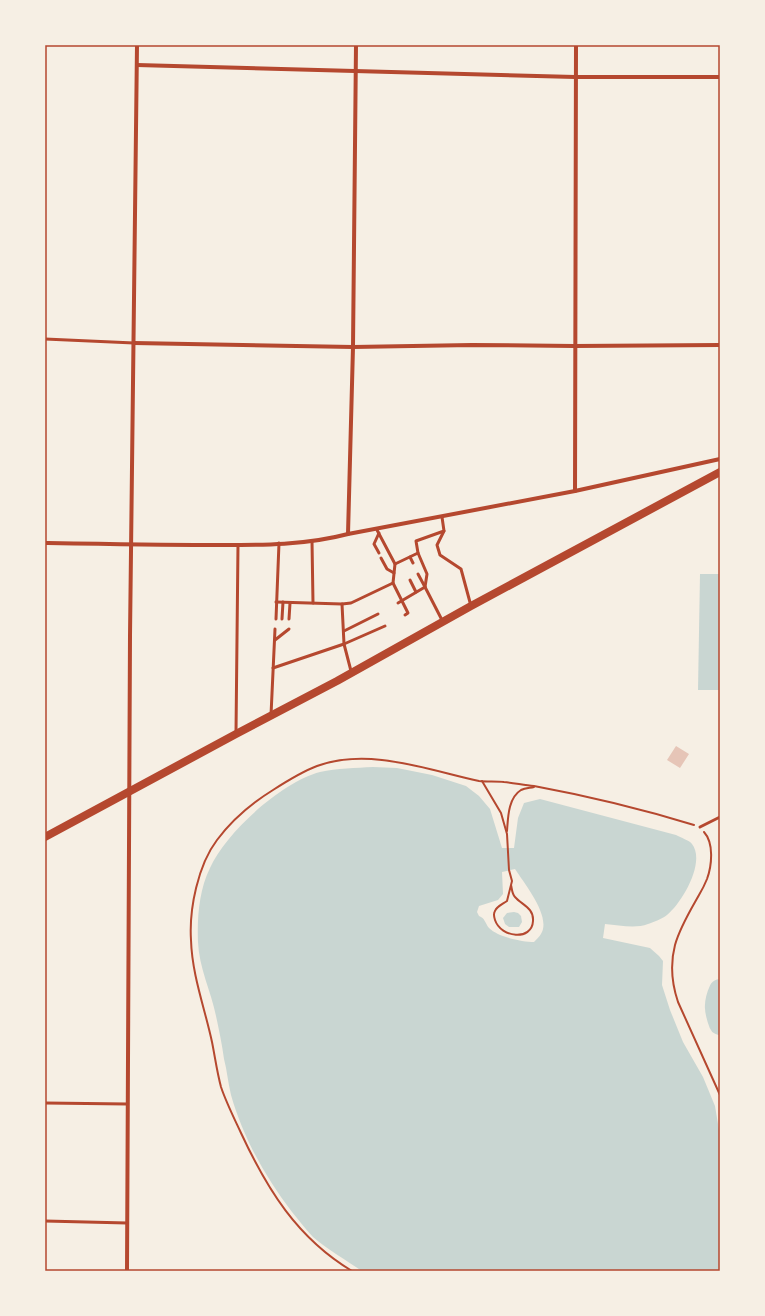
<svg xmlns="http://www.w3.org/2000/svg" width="765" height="1316" viewBox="0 0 765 1316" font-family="'IBM Plex Serif',serif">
<rect width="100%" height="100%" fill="#f6efe4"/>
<g fill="#c9d6d2" fill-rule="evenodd">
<path d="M700,574H720V690H698Z"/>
<path d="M373,767L397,768L432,775L466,786L479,796L490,809L502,848H514L518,818L524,803L540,799L676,835C681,838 689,840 692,844C706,862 682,903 667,915C662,919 654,922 648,924C635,929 619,925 605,924L603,938L650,948L659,956L663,961L662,985L670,1010L683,1042L703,1077L715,1106L720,1136V1271H362C346,1260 328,1250 313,1237C305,1229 299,1220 292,1212C265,1177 243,1137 231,1095C228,1083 227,1070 224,1059C222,1044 219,1030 216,1016C211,991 199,968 198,942C197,918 199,890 210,868C226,832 282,782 320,772C337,768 356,768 373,767ZM515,869C524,883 547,911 543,929C542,934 538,938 534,942C522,942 498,937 489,928C485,923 485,918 479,916L477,912L479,906L498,900L503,894L502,872Z"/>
<path d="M514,912L518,913L521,916L522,922L519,927H509L505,924L503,918L507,913Z"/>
</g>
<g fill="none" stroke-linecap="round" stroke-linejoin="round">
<path stroke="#c9d6d2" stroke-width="22" d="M720,990C714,1003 715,1011 720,1024"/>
</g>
<path fill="#e6c5b7" d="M676,746L689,754L680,768L667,760Z"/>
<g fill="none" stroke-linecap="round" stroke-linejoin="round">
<g stroke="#b5482f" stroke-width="2">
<path d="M482,781L501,813L507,834L509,870L512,881L507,901C503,904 497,906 495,911C493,914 494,917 495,920C501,938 532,941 533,921C534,908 522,905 515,897C512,894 512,889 511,885"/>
<path d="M507,831C508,818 508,798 521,790C525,788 530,788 534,787"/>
<path d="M704,832C714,843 712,865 707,879C705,884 702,890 699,895C690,911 680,927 675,945C670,964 672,984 678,1002L720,1095"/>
<path d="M352,1271C297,1238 267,1189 241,1133C234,1118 226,1102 221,1087C217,1072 215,1057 212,1042C205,1009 192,975 191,940C189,909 198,865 217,840C232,820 252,803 273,790C287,781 301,772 317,766C369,747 428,770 479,781C487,782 496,781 504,782C514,783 524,785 534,786C588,796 642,809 694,825"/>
</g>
<g stroke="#b5482f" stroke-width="3">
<path d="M45,339L134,343"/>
<path d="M377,530L395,564L393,583"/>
<path d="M444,531L437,545L440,555L461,569L471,606"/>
<path d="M312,541L313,603"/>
<path d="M379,553L374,544L379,533"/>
<path d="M418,553L416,541L444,531L442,517"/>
<path d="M410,557L413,563"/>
<path d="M381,558L387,569L394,573"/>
<path d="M395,564L418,553L427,574L425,587"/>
<path d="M418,574L425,587"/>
<path d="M410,580L416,592"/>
<path d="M276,602L342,604L351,603L393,583L408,613L405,615"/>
<path d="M398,603L425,587L443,622"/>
<path d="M342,604L344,644L351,671"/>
<path d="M276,619L279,543"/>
<path d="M282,619L283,602"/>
<path d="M289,619L290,603"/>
<path d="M344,631L378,614"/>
<path d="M275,640L289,629"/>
<path d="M273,668L344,644L385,626"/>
<path d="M271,715L275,629"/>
<path d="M236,732L238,545"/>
<path d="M700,827L720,817"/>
<path d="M45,1103L127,1104"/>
<path d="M45,1221L127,1223"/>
</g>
<g stroke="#b5482f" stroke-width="4">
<path d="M137,65L575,77H720"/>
<path d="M134,343L353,347L472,345L574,346L720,345"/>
<path d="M575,491L576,45"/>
<path d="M348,534L353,347L356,45"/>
<path d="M45,543C100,544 154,545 209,545C256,545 303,546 348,534L575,491L720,459"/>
<path d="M127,1271L130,636L137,45"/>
</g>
<path stroke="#b5482f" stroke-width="8" d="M45,837L236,734L337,681L471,606L720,472"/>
</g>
<rect width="765" height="1316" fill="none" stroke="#f6efe4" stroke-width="92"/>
<rect x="46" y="46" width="673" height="1224" fill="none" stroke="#b5482f" stroke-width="1.5"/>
</svg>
